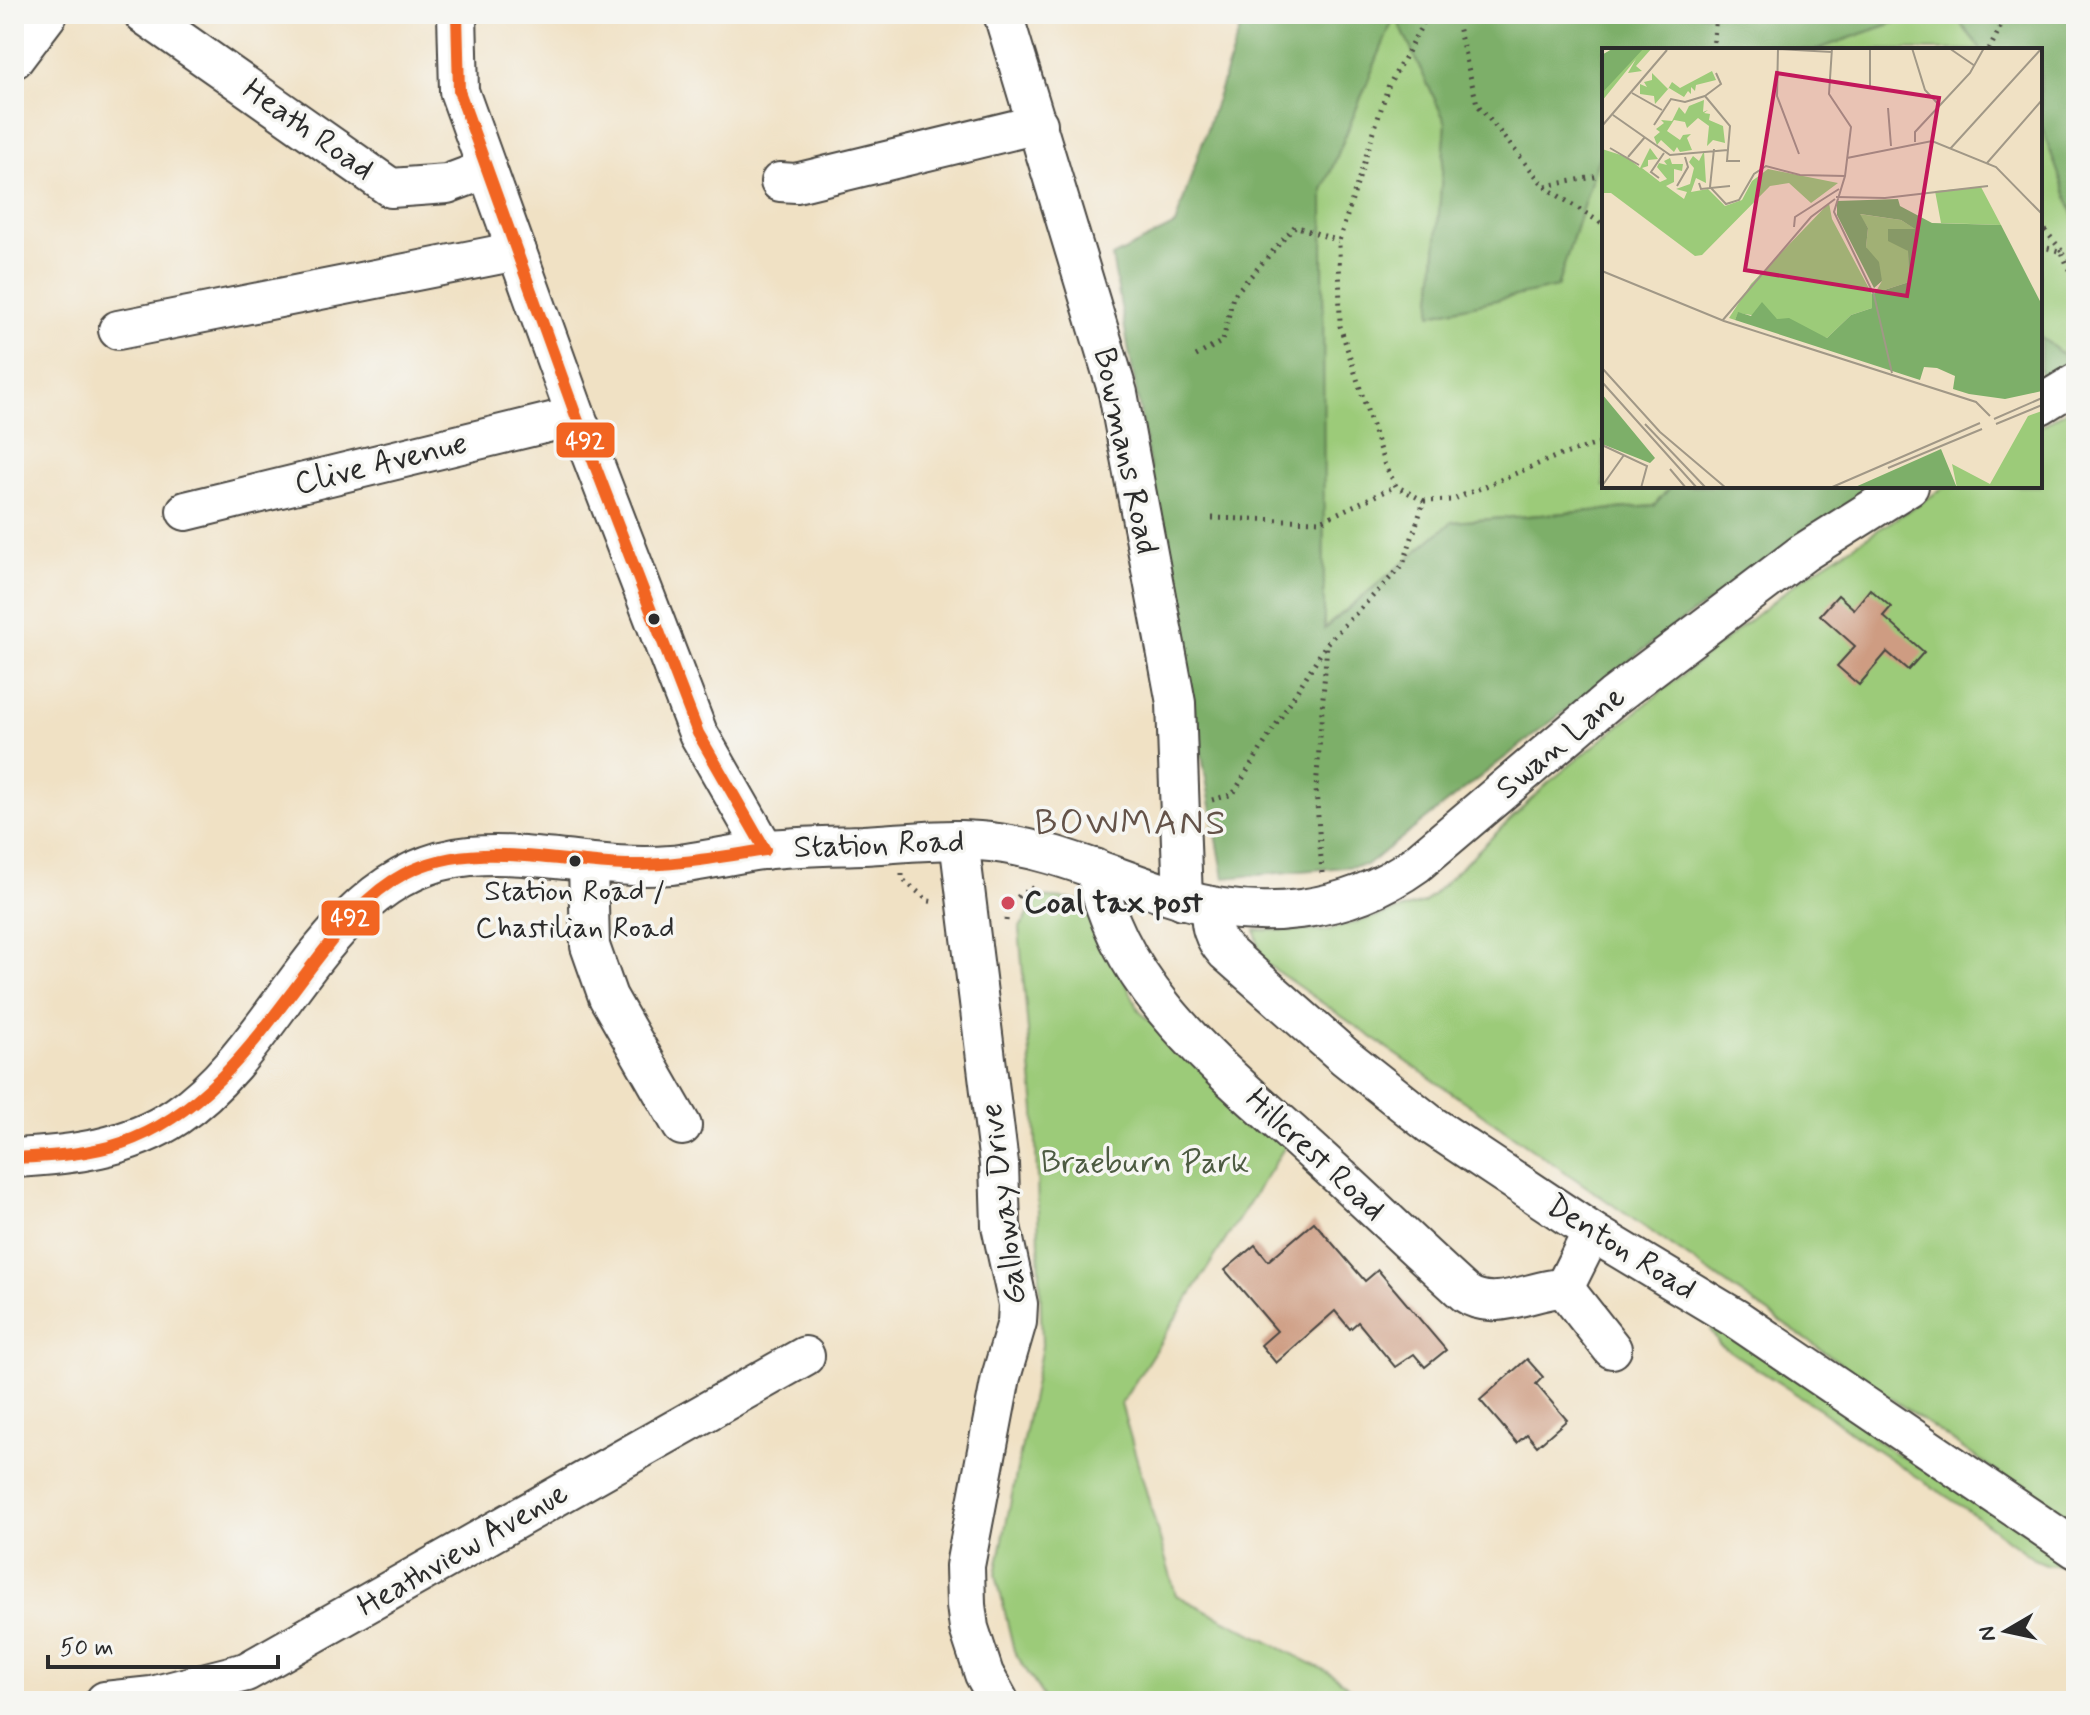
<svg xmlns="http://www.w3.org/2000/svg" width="2090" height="1715" viewBox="0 0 2090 1715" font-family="Mynerve,sans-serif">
<rect width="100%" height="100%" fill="#f6f6f2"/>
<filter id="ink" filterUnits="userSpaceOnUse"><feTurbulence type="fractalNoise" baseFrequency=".0125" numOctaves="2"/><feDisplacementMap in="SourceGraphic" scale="16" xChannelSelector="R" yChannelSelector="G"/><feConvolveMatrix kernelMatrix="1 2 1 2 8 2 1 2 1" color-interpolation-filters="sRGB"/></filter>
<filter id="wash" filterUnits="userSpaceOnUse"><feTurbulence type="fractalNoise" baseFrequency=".006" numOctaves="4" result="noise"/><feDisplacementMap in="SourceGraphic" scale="32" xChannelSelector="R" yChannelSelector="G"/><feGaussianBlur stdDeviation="1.8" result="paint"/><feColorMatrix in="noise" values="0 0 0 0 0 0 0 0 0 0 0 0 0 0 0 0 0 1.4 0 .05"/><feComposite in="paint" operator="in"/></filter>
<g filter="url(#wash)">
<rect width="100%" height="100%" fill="#f0e1c4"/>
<g fill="#9ccb79" stroke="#647b52" stroke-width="2">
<path d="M1395,14L1446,123L1431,314L1557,287L1604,141V486H1671L1654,506L1452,522L1323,629V190Z"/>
<path d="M1919,14H1953L1982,50H1815Z"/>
<path d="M2040,122L2076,222V356L2069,360L2040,336Z"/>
<path d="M2076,404V1527L1262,961L1255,930L1325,931L1424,903L1548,783L1801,579L1947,486H2040V427Z"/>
<path d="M1039,897L1086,901L1140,1012L1288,1142L1121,1404L1176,1595L1332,1674L1367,1701H1046L1014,1651L996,1574L1042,1346L1035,1111L1019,929Z"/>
<path d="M1716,1323L1858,1416L1875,1438L1894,1453L1923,1466L2064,1557L2061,1564L2048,1565L2032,1558L1973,1514L1853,1434L1821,1410L1719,1344L1711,1330Z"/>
</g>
<g fill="#7daf69" stroke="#546d4a" stroke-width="2">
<path d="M1245,14H1919L1815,50H1604V141L1557,287L1431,314L1446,123L1395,15L1323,190L1324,629L1452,522L1654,506L1671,486H1882L1674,626L1367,865L1224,878L1112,257L1175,225Z"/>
<path d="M1953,14H2076V222L2040,122V50H1982Z"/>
<path d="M2040,336L2069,360L2040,380Z"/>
</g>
<g id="blocks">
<g fill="#ce9c82">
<path d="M1870,589L1891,607L1883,616L1924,652L1908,670L1887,652L1859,685L1837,666L1855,646L1820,615L1838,595L1854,609Z"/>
<path d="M1314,1222L1365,1281L1378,1270L1446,1350L1425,1367L1414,1354L1395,1367L1358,1322L1350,1329L1335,1311L1276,1363L1261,1345L1277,1331L1225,1270L1255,1245L1268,1261Z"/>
<path d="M1527,1359L1543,1377L1536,1384L1567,1420L1537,1446L1527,1434L1517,1443L1480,1400Z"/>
</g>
</g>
</g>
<g filter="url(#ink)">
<use href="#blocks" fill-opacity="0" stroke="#494642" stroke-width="2"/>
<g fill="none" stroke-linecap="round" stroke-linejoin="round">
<defs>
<g id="minor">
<path d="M143,14L391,188L447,184L487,169"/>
<path d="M457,14L459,91L576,416L698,733L765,850"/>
<path d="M1003,14L1118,393L1176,703L1183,900"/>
<path d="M14,59L48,14"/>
<path d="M780,182L796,183L1038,124"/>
<path d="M118,330L517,251"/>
<path d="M2040,405L2076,383"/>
<path d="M186,511L576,416"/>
<path d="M959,840L999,1164L1001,1226L1018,1304L1017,1322L1001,1377L965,1566L966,1605L969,1628L984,1674L999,1701"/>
<path d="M588,864L590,946L608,997L682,1126"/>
<path d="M1095,868C1118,994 1228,1074 1317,1156C1367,1201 1415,1248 1465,1293C1495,1314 1533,1288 1564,1288"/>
<path d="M1211,906C1209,925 1213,938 1226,952L1344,1056L1431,1125L1592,1232L1735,1318L2076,1549"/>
<path d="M14,1158C71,1155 128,1149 177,1116C284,1044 327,869 470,856C536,850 603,871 671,865C701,862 732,854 762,850C795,846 830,846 863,845C901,843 941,838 979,841C1049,846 1113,878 1179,898C1259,923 1348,913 1416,864L1613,697L1803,553L1909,486"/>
<path d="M1564,1288L1612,1349"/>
<path d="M1564,1288L1592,1232"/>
<path d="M105,1701L152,1696L246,1672L805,1356"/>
</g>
</defs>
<use href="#minor" stroke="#494642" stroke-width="42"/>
<g stroke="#494642" stroke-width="5" stroke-dasharray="2 6" stroke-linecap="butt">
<path d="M1455,14L1477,104L1545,187L1604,225"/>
<path d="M1713,50L1716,14"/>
<path d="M1989,50L2002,24L2022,14"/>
<path d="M1546,186L1604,175"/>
<path d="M2040,224L2062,251"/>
<path d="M2040,246L2062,252L2076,287"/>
<path d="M1196,356L1223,341L1233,296L1295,226L1339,241"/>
<path d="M1424,501L1396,486L1384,463L1340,326L1339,241L1388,87L1428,14"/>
<path d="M1212,518L1321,521L1396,486"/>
<path d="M1212,800L1233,794L1327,643L1403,565L1424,501L1452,500L1555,457L1604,442"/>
<path d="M1322,873L1316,789L1327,644"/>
<path d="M902,874V879L929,901L935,902"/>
<path d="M1005,906H1008L1020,895L1036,886"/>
<path d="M1006,921L1008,906"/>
</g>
<use href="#minor" stroke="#fff" stroke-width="38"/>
<defs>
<g id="bus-1">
<path d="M457,14L459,91L576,416L698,733L765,850"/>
<path d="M14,1158C50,1156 87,1155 122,1143C208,1114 262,1031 314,963C340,929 366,894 404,874C472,838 554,863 626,865C673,866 719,857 765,850"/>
</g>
</defs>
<use href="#bus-1" stroke="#f6f6f2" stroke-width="18"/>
<use href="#bus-1" stroke="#f26522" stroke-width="12"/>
</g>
</g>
<g fill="#2b2b2b" stroke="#f6f6f2" stroke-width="3">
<circle cx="654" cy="619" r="7"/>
<circle cx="575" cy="861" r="7"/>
</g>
<circle fill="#d1495b" stroke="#f6f6f2" stroke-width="3" cx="1008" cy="903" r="8"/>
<g text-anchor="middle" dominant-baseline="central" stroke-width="7" stroke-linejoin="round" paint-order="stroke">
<g font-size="30" fill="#2b2b2b" stroke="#f6f6f2">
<text x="575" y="891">Station Road /<tspan x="575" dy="37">Chastilian Road</tspan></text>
</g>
<g font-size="32" fill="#2b2b2b" stroke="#f6f6f2">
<text transform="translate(308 130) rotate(35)">Heath Road</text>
<text transform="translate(1125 451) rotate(78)">Bowmans Road</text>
<text transform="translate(381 464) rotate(-14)">Clive Avenue</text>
<text transform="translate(1561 743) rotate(-40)">Swan Lane</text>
<text transform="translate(879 845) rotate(-2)">Station Road</text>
<text transform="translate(1315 1155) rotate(43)">Hillcrest Road</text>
<text transform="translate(1004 1204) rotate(-97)">Galloway Drive</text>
<text transform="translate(1621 1248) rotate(32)">Denton Road</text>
<text transform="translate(463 1550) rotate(-30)">Heathview Avenue</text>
</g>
<g font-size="32" font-weight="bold" fill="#2b2b2b" stroke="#f6f6f2" text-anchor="start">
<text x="1024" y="903">Coal tax post</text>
</g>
<g font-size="32" fill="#4d5b42" stroke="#f6f6f2">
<text x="1145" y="1163">Braeburn Park</text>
</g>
<g font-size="36" letter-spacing="2" fill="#645349" stroke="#f6f6f2">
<text x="1131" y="824">BOWMANS</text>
</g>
</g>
<g transform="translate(1602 48)">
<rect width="440" height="440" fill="#f0e1c4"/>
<path d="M12,0H50L34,18L40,23L26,25L34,11L0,53V7ZM110,23L114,32L94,37L93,43L89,39V46L86,43L82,49L67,40L53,56L52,48L38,46V36L45,39L42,34L50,32V25L66,41L70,34L78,40ZM102,52L101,64L106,62L102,65L108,66L107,72L121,78L123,95L111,92L105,98L107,78L96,70L85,80L83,74L72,72L65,83L78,92L81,87L89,86L85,90L90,102L78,104L75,99L72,104L59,92L55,97L52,89L58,84L54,81L62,75L59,72L70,73L77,59L83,66L87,58ZM48,100L56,111L46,112V118L40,120L58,134L65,131L55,119L57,115L65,117L62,113L68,110L70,116H81L80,123L72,121V134L64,138L82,151L85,144L74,141L88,136L92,120L87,114L91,108L97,113L102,103L104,135L94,130L89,144L106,141L123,158L140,152L150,133L166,121L236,135L209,155L187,135L168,138L100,207L93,208L9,145H0V101L25,109L38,120ZM379,139L399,177L339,175L333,143ZM227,155L230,171L270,246V260L249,267L225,290L175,271L136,265L133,272L127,270L149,236ZM257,166L299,172L315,182L286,181L306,203L307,234L273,245L280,233L264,199L266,180ZM440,363V440H355L350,416L388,436L426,368Z" fill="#9ccb79"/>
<path d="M12,0H42L0,45V7ZM296,151L298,158L330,175L399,177L440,257V343L403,351L367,346L351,341L353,328L335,320L322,319L318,332L133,272L136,264L149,268L160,254L175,271L187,270L225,290L249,267L270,260V246L307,234L306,203L286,193V181H313L299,172L258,166L266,180L264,199L277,214L280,233L272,240L235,167V153ZM0,346L53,410L48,415L0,396ZM339,401L355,440H251L321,409Z" fill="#7daf69"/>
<path fill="none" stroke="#a19887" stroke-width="2" d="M176,0L175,48L197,106M230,0L227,46L249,79L243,128L232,164L272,247L290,325M268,0V40M310,0L323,42L338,58M347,0L373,18M176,1L230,4M30,45L60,62M103,48L119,36L114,25M286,60L289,98M11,67L68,107L126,102M52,77L69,51L83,54L103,48L128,78L125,113H138M0,78L65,2M313,94V84L368,25L382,0M8,100L37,117M112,101L108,139L124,156L137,152L152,126L164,118L198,127L243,128M348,101L440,0M26,109L43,89M245,110L330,93L394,119L440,166M385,115L440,52M57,130L49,124L62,105M97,135L99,141L128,138M75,138L86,119L83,109M234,149L283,150L386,138M192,179L193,169L237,141M0,223L122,273L374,354L388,368M120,273L209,169L233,151M0,320L58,384L124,440M0,334L95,440M392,371L440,350M43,376L104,440M394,376L440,357M0,397L45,418L39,440M286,420L380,381M68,421L84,440M0,438L22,407M228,440L378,375"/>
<path fill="#c2185b" fill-opacity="0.15" stroke="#c2185b" stroke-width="4" d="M175,25L337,50L305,248L143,222Z"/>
<rect width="440" height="440" fill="none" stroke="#2b2b2b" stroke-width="4"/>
</g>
<g stroke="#f6f6f2" stroke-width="3">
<rect x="555" y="421" width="61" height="38" rx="8" fill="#f26522"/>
<rect x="320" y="899" width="61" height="38" rx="8" fill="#f26522"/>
</g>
<g font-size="22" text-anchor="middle" font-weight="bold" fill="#fff">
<text x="585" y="448">492</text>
<text x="350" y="925">492</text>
</g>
<rect width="2090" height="1715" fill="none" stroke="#f6f6f2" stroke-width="48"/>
<g transform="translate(2006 1631) rotate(261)" stroke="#f6f6f2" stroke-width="6" paint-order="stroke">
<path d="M0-6L14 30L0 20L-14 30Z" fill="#2b2b2b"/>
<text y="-12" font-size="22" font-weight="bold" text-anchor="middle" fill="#2b2b2b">N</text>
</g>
<path d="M48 1655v12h230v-12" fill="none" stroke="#2b2b2b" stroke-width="4"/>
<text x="60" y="1655" font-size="24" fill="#2b2b2b" stroke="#f6f6f2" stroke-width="6" paint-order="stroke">50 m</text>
</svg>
